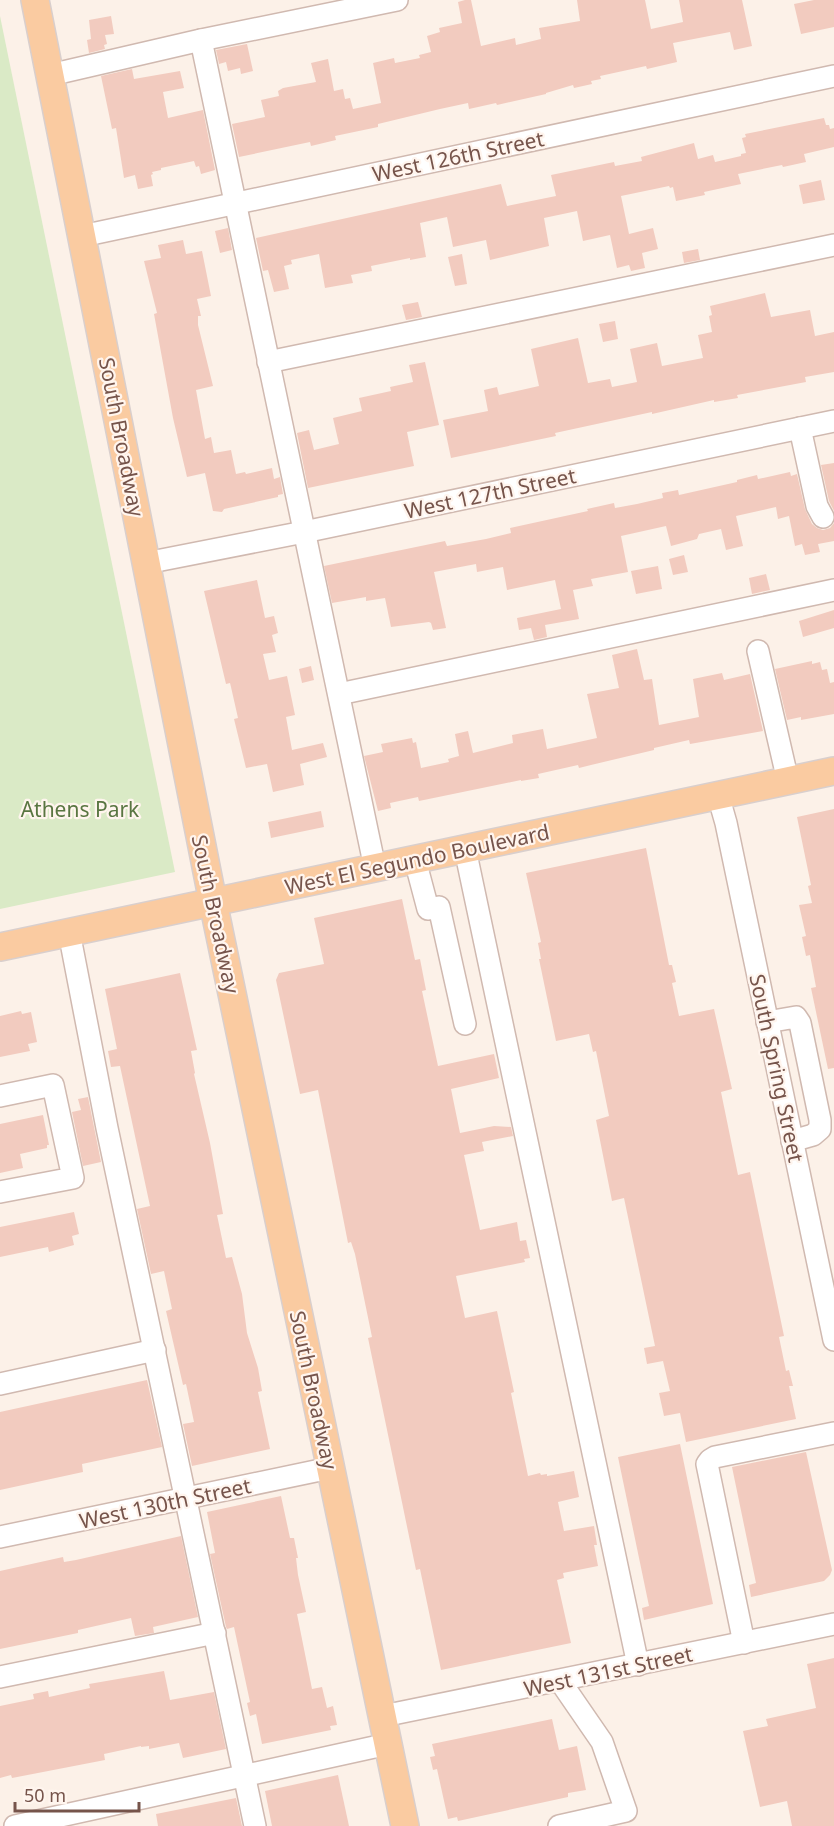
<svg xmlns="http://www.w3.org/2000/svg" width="834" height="1826" viewBox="0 0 834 1826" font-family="'Noto Sans',sans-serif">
<rect width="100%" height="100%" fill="#fcf1e8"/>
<path fill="#daeac6" d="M0,16L175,872L0,909Z"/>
<g fill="#f2cbbf">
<path d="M465,0H471L481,46L515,38L516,45L541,39L539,28L580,21L577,0H645L651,29L683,22L679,0H742L752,46L734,50L730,32L673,43L677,62L647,69L646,66L600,76L601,79L591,81L592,84L574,88L573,85L546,93V94L497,105L496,103L469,109L468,103L440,109L378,124V127L335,136L336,140L311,146L310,142L239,157L232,124L265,117L261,100L279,96L278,91L283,88L316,82L311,63L328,59L334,91L343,89L345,99L350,98L353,109L381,103L373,63L394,58L395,63L420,58L419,55L431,52L427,36L440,32L439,28L462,23L458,2Z"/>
<path d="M814,0H834V27L801,34L794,4Z"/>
<path d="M111,16L114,34L105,35L107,44L104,45L105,49L89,53L87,40L91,39L89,20Z"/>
<path d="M247,44L253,71L241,74L240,68L228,71L226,62L219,64L216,50Z"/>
<path d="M132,69L134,79L180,71L184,88L163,92L168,118L203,110L215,170L201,174L199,166L196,167L194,161L161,168V170L152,172L153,174L151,175L153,186L138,189L135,175L124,178L116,128L112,129L101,76Z"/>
<path d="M824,118L826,125H829L830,129L834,128V147L804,154L806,162L783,167L782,165L738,174L741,184L704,192L705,195L676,201L673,187L670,188L669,186L621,196L629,234L653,228L658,249L642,253L645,268L631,271L629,265L617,268L610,235L583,241L577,211L544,218L549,246L490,260L486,240L453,247L447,217L420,223L426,257L410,260V258L371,266L372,271L351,275L353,283L325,288L319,254L291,260L292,264L284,266L289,289L274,292L268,270L263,271L256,238L501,184L507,206L556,196L551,175L614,162L615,166L642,161L641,157L694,143L698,159L713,155L715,162L741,156V154L746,153L742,138L746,137L745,134Z"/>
<path d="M821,180L825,200L803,204L799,185Z"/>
<path d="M228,228L232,250L220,253L215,231Z"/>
<path d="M183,240L186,254L202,251L211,296L197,299L201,316H198V325L213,386L196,390L205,439L211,437L214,453L231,450L236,474L245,472L246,474L272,468L274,479L280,477L283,494L278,495V497L224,509L222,512L213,511L205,473L187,477L173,418L154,314L157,313L144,261L161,258L158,245Z"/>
<path d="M698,249L700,260L684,263L682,252Z"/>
<path d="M462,254L467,284L455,286L448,257Z"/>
<path d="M765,293L771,317L810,310L815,336L834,332V372L805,377L806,382L737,395L738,398L714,402V400L652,414V412L555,433L556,436L451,458L443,420L488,411L484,390L497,387L499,395L539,386L531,349L578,338L588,383L610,379L612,387L637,382L630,349L657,343L662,366L703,358L698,335L712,332L709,316L712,315L710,306Z"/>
<path d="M418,302L422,317L406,320L402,305Z"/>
<path d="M615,321L618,339L603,342L599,324Z"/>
<path d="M425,362L439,425L407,432L414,466L308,488L297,433L309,430L314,450L339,444L333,418L362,411L359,398L391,391L390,387L413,382L409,365Z"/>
<path d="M834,463V511L829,501L821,465Z"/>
<path d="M790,472L791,476L797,474L805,509L812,524L817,528L823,530L830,528L834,523V541L818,544L820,552L805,555L802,544L795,546L789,516L778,519L776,507L736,516L743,546L726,550L721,529L699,534L697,539L671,546L666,526L621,536L628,572L591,579L593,586L573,590L579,619L545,625L547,637L534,640L531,628L519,630L517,618L561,609L555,580L507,590L503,567L477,572L476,564L434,572L446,628L433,630L431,623L429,622L391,627L385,598L366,601V597L332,603L324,566L445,541L447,546L486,539L511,533L510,528L588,511L587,509L614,503L615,508L637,504L663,498L662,493L678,490L679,495L737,482V480L757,475L758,479Z"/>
<path d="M684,555L688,572L673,575L669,559Z"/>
<path d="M658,566L662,589L636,594L631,571Z"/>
<path d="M766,574L770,590L752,594L749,578Z"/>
<path d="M257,580L265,618L274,616L278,633L272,635L276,652L263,654L269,680L287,676L295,715L286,717L292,750L323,743L327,757L300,764L304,785L273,792L267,764L246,768L234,719L238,718L231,687L230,683L226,684L204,591Z"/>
<path d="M834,610V628L803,637L799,621Z"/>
<path d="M637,649L644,680L652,679L659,725L699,717L693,679L722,673L724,680L750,674L763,731L690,744L689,740L654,748V750L591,765L579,768L578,765L538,774L539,778L521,781V780L419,801L418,797L390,803L391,808L378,811L364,756L383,752L381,744L412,738L413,743L416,742L421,768L449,762L448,759L459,756L455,734L468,731L473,753L513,743L512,735L543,729L547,749L597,738L587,694L619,688L612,655Z"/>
<path d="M812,661V664L820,662L822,670L827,669L830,683L834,682V714L801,720V717L787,720L775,669Z"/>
<path d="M311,666L314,680L302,683L299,669Z"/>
<path d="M834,809V1068L828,1069L811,988L816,987L810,955L806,956L802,937L806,936L799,905L812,903L808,886L811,885L797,817Z"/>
<path d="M321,811L324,827L271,838L268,822Z"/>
<path d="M646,848L669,965H672L676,982L672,983L679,1016L714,1009L732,1089L721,1092L738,1175L750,1172L784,1336L779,1337L786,1371L789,1370L793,1386H789L796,1419L686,1442L680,1413L664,1416L659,1393L670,1391L663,1361L647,1364L644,1348L655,1346L624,1198L612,1201L596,1120L609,1116L596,1051L593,1052L589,1034L556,1041L539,959H541L538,943L541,942L526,873Z"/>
<path d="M402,899L415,960L420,959L426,990L422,991L438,1066L494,1054L499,1078L451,1089L460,1133L494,1126L511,1127L513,1136L482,1142L484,1151L464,1155L480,1230L517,1222L520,1241L526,1240L530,1258L524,1259L525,1262L456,1276L465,1318L497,1311L514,1392L511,1393L528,1476L540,1473L541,1475L547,1474V1476L574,1471L579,1497L558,1502L564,1531L594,1526L597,1545H594L598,1566L563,1573L564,1578L557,1580L571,1643L441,1670L420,1569L416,1570L368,1338L372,1337L355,1254L351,1242L348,1243L318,1090L300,1094L276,980L279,973L324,964L314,918Z"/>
<path d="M180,973L197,1050L191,1051L195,1073L194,1074L210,1143L223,1214L217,1215L226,1258L232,1257L242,1294L247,1333L258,1368L262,1391L258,1392L270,1449L192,1466L183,1424L194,1422L186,1384L183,1385L166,1311L172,1309L164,1271L151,1274L137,1209L150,1206L120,1066L111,1067L108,1051L117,1049L105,989Z"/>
<path d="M21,1011L22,1014L31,1012L37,1042L28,1044L30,1051L0,1057V1016Z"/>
<path d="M88,1097L101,1162L83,1166L72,1112L81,1110L78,1099Z"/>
<path d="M43,1115L49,1145H47V1148L20,1154L23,1168L0,1173V1124Z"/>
<path d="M74,1212L79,1234L72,1236L74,1245L49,1252L48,1247L0,1257V1227Z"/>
<path d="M147,1380L162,1447L82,1464L83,1472L0,1490V1412Z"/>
<path d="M680,1444L713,1604L644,1620L642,1608L649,1606L618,1457Z"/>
<path d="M806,1452L832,1570L830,1575L824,1581L751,1597L749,1585L756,1583L732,1467Z"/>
<path d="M281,1496L290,1538H294L298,1558H296L298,1575L306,1612L297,1614L312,1689L322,1687L327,1708L333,1706L337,1725L330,1726L331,1730L262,1744L256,1714L250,1716L247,1703L250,1702L234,1627L227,1629L226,1627L210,1554L215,1553L207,1512Z"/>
<path d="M181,1536L198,1617L153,1627L154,1633L135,1636L131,1618L78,1630V1633L0,1649V1571L63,1557L64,1562L76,1560Z"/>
<path d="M834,1658V1826H792L787,1801L760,1807L743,1731L768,1726L766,1719L816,1708L807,1664Z"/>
<path d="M164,1671L170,1700L214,1692L226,1749L183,1758L179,1743L149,1749V1746L141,1747V1746L104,1754L105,1760L12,1778L11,1775L0,1778V1706L34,1699L33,1694L48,1691L49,1697L90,1688L89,1684Z"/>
<path d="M552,1719L559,1750L577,1746L586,1790L568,1793V1797L458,1821L457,1817L448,1819L437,1769L433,1770L430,1757L435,1756L432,1744Z"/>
<path d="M338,1775L349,1826H272L265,1791Z"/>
<path d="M236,1798L242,1826H158L156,1814Z"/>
</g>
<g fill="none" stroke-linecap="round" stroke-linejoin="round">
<defs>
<g id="minor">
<path d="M201,40L375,868"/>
<path d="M50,75L201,40L397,0"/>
<path d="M82,236L834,76"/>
<path d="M268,362L834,245"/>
<path d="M800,428L817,506L823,517"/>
<path d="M146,563L304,532L834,421"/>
<path d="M758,651L788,781"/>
<path d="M339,694L834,590"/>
<path d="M718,795L726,823L834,1340"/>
<path d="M465,849L638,1665"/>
<path d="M415,860L428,909L439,907L465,1024"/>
<path d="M69,932L107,1128L255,1826"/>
<path d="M767,1022L796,1017L800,1023L820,1120V1129L813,1135L792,1141"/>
<path d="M0,1096L53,1085L73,1178L0,1192"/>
<path d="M0,1384L155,1350"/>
<path d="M0,1537L330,1468"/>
<path d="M744,1643L707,1464L710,1460L715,1457L834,1433"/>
<path d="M0,1677L215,1633"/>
<path d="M383,1716L834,1624"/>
<path d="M15,1826L388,1744"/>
<path d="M559,1826L626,1811L602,1742L560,1681"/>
</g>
<g id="major">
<path d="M35,0L213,902L405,1826"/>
<path d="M0,947L834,771"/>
</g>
</defs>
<use href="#minor" stroke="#d0b9b0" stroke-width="24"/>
<use href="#major" stroke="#d9cfcd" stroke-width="30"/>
<use href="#minor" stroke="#fff" stroke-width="21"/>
<use href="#major" stroke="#facba1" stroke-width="27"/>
</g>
<g text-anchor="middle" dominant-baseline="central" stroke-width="4.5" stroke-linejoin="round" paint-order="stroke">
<g font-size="21" fill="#76544b" stroke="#fff5ee">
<text transform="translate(458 156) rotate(-12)">West 126th Street</text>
<text transform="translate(122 437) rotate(79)">South Broadway</text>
<text transform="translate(490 493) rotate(-12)">West 127th Street</text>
<text transform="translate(417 859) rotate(-12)">West El Segundo Boulevard</text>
<text transform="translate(216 914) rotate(78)">South Broadway</text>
<text transform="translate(777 1068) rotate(78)">South Spring Street</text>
<text transform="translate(314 1390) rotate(78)">South Broadway</text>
<text transform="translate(165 1503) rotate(-12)">West 130th Street</text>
<text transform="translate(608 1671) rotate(-12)">West 131st Street</text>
</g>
<g font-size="21" fill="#597641" stroke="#fff5ee">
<text x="80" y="809">Athens Park</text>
</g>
</g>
<path d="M15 1802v9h124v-9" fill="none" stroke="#76544b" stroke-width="3"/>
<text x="24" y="1802" font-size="18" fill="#76544b" stroke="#fff5ee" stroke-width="4.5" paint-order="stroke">50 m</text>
</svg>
